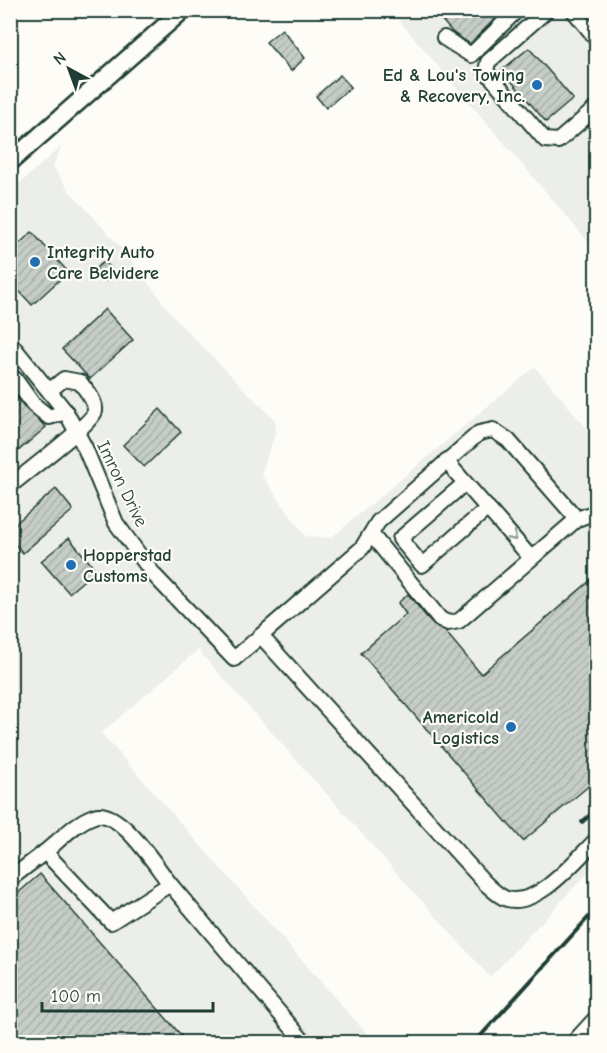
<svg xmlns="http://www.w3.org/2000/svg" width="607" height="1053" viewBox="0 0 607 1053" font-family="'Comic Neue',sans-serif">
<defs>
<pattern id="building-hatch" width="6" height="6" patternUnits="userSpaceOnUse" patternTransform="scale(1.5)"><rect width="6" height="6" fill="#c6cdc7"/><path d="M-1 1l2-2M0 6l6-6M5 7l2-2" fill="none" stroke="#aab1ac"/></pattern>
</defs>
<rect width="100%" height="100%" fill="#fdfcf7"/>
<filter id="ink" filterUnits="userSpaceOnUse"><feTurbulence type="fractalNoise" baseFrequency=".0167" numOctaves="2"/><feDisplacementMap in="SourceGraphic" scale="12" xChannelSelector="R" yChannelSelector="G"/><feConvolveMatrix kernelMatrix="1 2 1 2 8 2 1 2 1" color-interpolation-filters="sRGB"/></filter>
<g filter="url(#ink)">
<g fill="#eceee9">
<path d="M391,11H596V251L516,157Z"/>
<path d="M61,147L53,167L69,190L123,250L177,321L275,420L276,431L261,474L305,536L331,538L535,367L596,439V864L490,977L198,650L101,733L374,1042H11L10,192Z"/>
</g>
<g fill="url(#building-hatch)" stroke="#1f3d34" stroke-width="1.5">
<path d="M433,10H499L501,13L470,44L453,33Z"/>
<path d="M282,29L305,58L291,71L266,42Z"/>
<path d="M529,48L573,99L546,122L502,70Z"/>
<path d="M340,75L351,87L326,108L316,96Z"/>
<path d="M32,232L68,272L32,305L10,281V252Z"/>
<path d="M105,261L115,274L106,281L96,268Z"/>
<path d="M105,309L133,340L90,379L62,349Z"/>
<path d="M10,388L26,409L46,427L10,458Z"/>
<path d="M160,409L181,432L144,467L123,445Z"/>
<path d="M56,489L73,510L23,553L10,539V528Z"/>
<path d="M69,538L96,570L69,593L41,561Z"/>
<path d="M597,575V779L523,841L361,653L406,614L398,603L408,594L433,625L445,631L481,674Z"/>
<path d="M40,874L187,1042H10V900Z"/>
</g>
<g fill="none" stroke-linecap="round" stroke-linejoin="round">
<defs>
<g id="minor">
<path d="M547,10L488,62L486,71L545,140L558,141L596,108"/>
<path d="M573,10L596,38"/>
<path d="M444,38L471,55L517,10"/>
<path d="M10,343L66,412L85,448L116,523L154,575L234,659L362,548L378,522L479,433L493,430L508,440L577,519L459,621L448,623L440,619L371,534"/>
<path d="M15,379L33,404L49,417L66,412"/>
<path d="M446,461L531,558"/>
<path d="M465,483L400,539L422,565L488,508"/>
<path d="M10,486C25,473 93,423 95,411C96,400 85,390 80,382L64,379L49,391"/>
<path d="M577,519L596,512"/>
<path d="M261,636L485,883C491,888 499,897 507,899C537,908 576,860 596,840"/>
<path d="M45,852C60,840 76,822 94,816C119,807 155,865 170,884"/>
<path d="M10,879L45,852L111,922L170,884L304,1042"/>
<path d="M574,1042L596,1018"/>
</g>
<path id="major" d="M10,162L183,10"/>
</defs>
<use href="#minor" stroke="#1f3d34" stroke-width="18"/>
<use href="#major" stroke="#1f3d34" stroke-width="21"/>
<use href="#minor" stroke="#fdfcf7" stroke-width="14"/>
<use href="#major" stroke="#fdfcf7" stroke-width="16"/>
<g stroke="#1f3d34" stroke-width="4">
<path d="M582,822L596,810"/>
<path d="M475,1042L596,909"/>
</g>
</g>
<defs><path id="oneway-chevron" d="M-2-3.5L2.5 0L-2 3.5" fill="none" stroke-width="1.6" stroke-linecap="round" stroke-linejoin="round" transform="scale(1.5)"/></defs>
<use stroke="#8e9c96" href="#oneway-chevron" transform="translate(513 537) rotate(49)"/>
</g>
<g fill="#1f6fb2" stroke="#fdfcf7" stroke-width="2">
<circle cx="537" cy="85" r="6"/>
<circle cx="35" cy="262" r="6"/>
<circle cx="71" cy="565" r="6"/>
<circle cx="511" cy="727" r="6"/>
</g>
<g text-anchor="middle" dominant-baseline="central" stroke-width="4.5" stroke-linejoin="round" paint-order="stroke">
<g font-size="18" font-weight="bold" fill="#1f3d34" stroke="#fdfcf7" text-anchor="end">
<text x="525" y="75">Ed &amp; Lou's Towing<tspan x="525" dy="21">&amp; Recovery, Inc.</tspan></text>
<text x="47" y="252" text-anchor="start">Integrity Auto<tspan x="47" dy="21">Care Belvidere</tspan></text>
<text x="83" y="555" text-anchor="start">Hopperstad<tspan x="83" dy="21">Customs</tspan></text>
<text x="499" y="717">Americold<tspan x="499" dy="21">Logistics</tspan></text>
</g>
<g font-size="18" fill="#1f3d34" stroke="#fdfcf7">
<text transform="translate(122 484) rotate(64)">Imron Drive</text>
</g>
</g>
<rect width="607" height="1053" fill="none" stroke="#fdfcf7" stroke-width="36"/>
<rect x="18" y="18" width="571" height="1017" fill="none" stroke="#1f3d34" stroke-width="2" filter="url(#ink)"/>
<g transform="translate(69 69) rotate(319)" stroke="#fdfcf7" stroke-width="4.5" paint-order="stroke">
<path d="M0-4.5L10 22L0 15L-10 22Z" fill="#1f3d34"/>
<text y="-9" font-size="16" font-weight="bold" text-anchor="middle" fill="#1f3d34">N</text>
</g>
<path d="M42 1002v9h171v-9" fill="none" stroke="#1f3d34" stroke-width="3"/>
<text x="51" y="1002" font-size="18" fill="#1f3d34" stroke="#fdfcf7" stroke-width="4.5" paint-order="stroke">100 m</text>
</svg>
